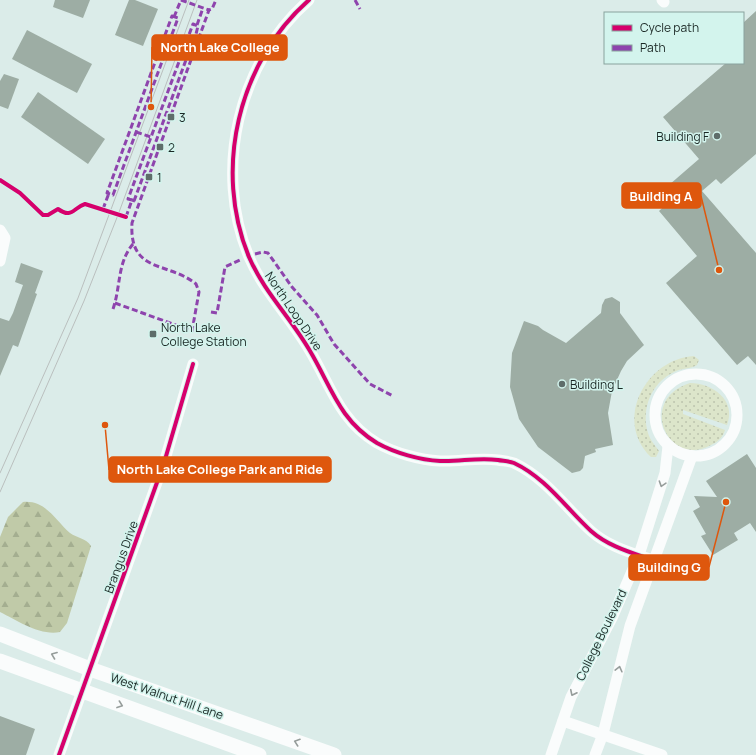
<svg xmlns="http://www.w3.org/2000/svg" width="756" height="755" viewBox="0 0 756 755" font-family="Manrope,sans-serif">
<defs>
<pattern id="grass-dots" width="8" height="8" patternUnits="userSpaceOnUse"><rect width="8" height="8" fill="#dce5ca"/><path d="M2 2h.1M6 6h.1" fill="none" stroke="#bcc4ad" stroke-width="1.8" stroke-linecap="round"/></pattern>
<pattern id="forest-firs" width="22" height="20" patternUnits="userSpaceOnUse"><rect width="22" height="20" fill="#c0caa8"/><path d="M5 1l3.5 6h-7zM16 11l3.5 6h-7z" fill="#a4ae90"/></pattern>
</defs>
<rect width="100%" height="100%" fill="#dbece9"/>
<g fill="url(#grass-dots)">
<path d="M694,356L699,360L697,365C691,369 681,368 674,372C651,383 641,409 648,433C650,440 655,445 659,451L656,457H651C613,420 646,359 694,356Z"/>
<path d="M690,383C712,383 737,400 727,425L683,410V414L725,430C723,437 718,442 711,445C669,469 636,400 690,383Z"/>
</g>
<path fill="url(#forest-firs)" d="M23,502C46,500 55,520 70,533C77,538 86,538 91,546L67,623L60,632C40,636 18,621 0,612V537L8,517Z"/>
<g fill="#9dada4">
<path d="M55,0H90L83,18L53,7Z"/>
<path d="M129,0H135L158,9L143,46L115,35Z"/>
<path d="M756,11V154L721,184L716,179L702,191L756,253V365L748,356L737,365L666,283L697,256L659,211L670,201L662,191L699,159L663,117L726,63H743V23Z"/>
<path d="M27,30L92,64L77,93L12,59Z"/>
<path d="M4,74L19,79L8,109L0,106V81Z"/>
<path d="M38,92L105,139L88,164L21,117Z"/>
<path d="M21,263L43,271L35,293L37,294L18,347L13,345L0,376V318L9,321L13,313L23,285L15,282Z"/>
<path d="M612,297L620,302V313L644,345L627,361L621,371L612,391L608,413L613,445L595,449L596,452L585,456L583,468L580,471L572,473L538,447L519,419L510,387L512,353L524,321L538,326L543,330L566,343L601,313L602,305L605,299Z"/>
<path d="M747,454L756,468V532L750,523L734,533L738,540L713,555L701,536L706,534L693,511L700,507L694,496L717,497L706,481Z"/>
<path d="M0,716L35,729L26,755H0Z"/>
</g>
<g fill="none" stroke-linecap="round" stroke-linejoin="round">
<g stroke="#fafcfc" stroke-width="11">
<path d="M309,0C238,62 213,170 249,257C264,292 291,318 310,351C331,386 339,420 377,443C395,453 420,460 440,461C460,462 477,457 498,460C503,461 509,461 514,463C546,478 566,508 591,531C609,547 633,553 655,561"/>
<path d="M662,0L664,2"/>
<path d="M0,230L5,238L0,261"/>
<circle cx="696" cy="415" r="41"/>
<path d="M563,721L662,755"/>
<path d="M59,755L164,463L193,364"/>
<path d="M551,755L571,697L612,618L639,555L665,473L668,446"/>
<path d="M595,755L603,734L630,626L692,456"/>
</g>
<g stroke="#fafcfc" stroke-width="15">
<path d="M0,634L90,669L334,755"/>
<path d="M0,661L259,755"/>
</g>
<g stroke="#babfbe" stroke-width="1">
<path d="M0,473L78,298L189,0"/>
<path d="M0,492L84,301L118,215L197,0"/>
</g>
<g stroke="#8e44ad" stroke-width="3" stroke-dasharray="6 3" stroke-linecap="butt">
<path d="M181,0L209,10"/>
<path d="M355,0L360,9"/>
<path d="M172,16L178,18L113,195L107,193Z"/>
<path d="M174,17L181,0"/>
<path d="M197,25L203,8"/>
<path d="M136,132L151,137"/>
<path d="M132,200L128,199L193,24L198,26L196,34"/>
<path d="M134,201L190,49"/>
<path d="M103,209L109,193"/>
<path d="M126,217L132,200L135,201"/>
<path d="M255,254L263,252L268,253L292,287L317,315L334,344L370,384L393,396"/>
<path d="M115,303L192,331L199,292L196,284C168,261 129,274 132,223L209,10L212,9L216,0"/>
<path d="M113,309C121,286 117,263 133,244"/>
<path d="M211,312L217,313L225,267L242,259"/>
</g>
<defs>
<g id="cycleway">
<path d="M309,0C238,62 213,170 249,257C264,292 291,318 310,351C331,386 339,420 377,443C395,453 420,460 440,461C460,462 477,457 498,460C503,461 509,461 514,463C546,478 566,508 591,531C609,547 633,553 655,561"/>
<path d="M0,180L20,193L43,215H48L58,209C72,219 73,208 85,204L126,217"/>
<path d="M59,755L164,463L193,364"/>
</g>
</defs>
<use href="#cycleway" stroke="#d3f4ed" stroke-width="6"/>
<use href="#cycleway" stroke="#d6006c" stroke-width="4"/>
</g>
<defs><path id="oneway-chevron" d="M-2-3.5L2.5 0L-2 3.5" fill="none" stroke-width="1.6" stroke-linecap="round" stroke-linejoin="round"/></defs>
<g stroke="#969d9b">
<use href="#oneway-chevron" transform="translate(662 484) rotate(108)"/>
<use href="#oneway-chevron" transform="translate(54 655) rotate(-159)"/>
<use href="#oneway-chevron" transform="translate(619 669) rotate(-76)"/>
<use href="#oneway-chevron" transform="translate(573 693) rotate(116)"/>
<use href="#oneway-chevron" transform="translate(120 705) rotate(20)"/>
<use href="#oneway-chevron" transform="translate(297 742) rotate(-161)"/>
</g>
<g fill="#5e6d6a" stroke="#d3f4ed" stroke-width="1.5">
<rect x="167" y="113" width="8" height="8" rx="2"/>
<circle cx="717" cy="136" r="4"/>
<rect x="156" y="143" width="8" height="8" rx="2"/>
<rect x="145" y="173" width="8" height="8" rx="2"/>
<rect x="149" y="330" width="8" height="8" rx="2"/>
<circle cx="562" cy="384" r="4"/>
</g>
<g text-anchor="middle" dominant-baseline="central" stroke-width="3" stroke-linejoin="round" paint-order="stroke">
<g font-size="12" fill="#1b2825" stroke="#d3f4ed" text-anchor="start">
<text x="179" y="117">3</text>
<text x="709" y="136" text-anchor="end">Building F</text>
<text x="168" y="147">2</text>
<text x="157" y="177">1</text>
<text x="161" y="327">North Lake<tspan x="161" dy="14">College Station</tspan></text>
<text x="570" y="384">Building L</text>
</g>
<g font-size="12" fill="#1b2825" stroke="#d3f4ed">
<text transform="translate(294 311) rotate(56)">North Loop Drive</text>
<text transform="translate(121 557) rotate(-70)">Brangus Drive</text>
<text transform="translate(601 635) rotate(-64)">College Boulevard</text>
<text transform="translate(167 696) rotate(19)">West Walnut Hill Lane</text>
</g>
</g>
<path fill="none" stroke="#de570d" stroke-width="1.5" d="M151 107L152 47M719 270L701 196M105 425L109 470M726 502L709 567"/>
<g fill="#de570d" stroke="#d3f4ed" stroke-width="1.5">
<circle cx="151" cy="107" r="4"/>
<circle cx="719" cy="270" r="4"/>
<circle cx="105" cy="425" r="4"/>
<circle cx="726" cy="502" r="4"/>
</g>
<g fill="#de570d" stroke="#de570d" stroke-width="1.5">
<rect x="152" y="35" width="135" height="25" rx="4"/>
<rect x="622" y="183" width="79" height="25" rx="4"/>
<rect x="109" y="457" width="222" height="25" rx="4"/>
<rect x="629" y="555" width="80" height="25" rx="4"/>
</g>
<g font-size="13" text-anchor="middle" font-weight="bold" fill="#fff">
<text x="220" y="52">North Lake College</text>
<text x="661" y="201">Building A</text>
<text x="220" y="474">North Lake College Park and Ride</text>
<text x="669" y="572">Building G</text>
</g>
<rect x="604" y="12" width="140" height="52" fill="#d3f4ed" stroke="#89a29d"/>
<rect x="612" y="25" width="20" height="6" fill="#d6006c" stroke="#89a29d"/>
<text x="640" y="32" font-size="12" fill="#1b2825">Cycle path</text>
<rect x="612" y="45" width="20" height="6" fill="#8e44ad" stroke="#89a29d"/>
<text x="640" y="52" font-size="12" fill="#1b2825">Path</text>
</svg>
